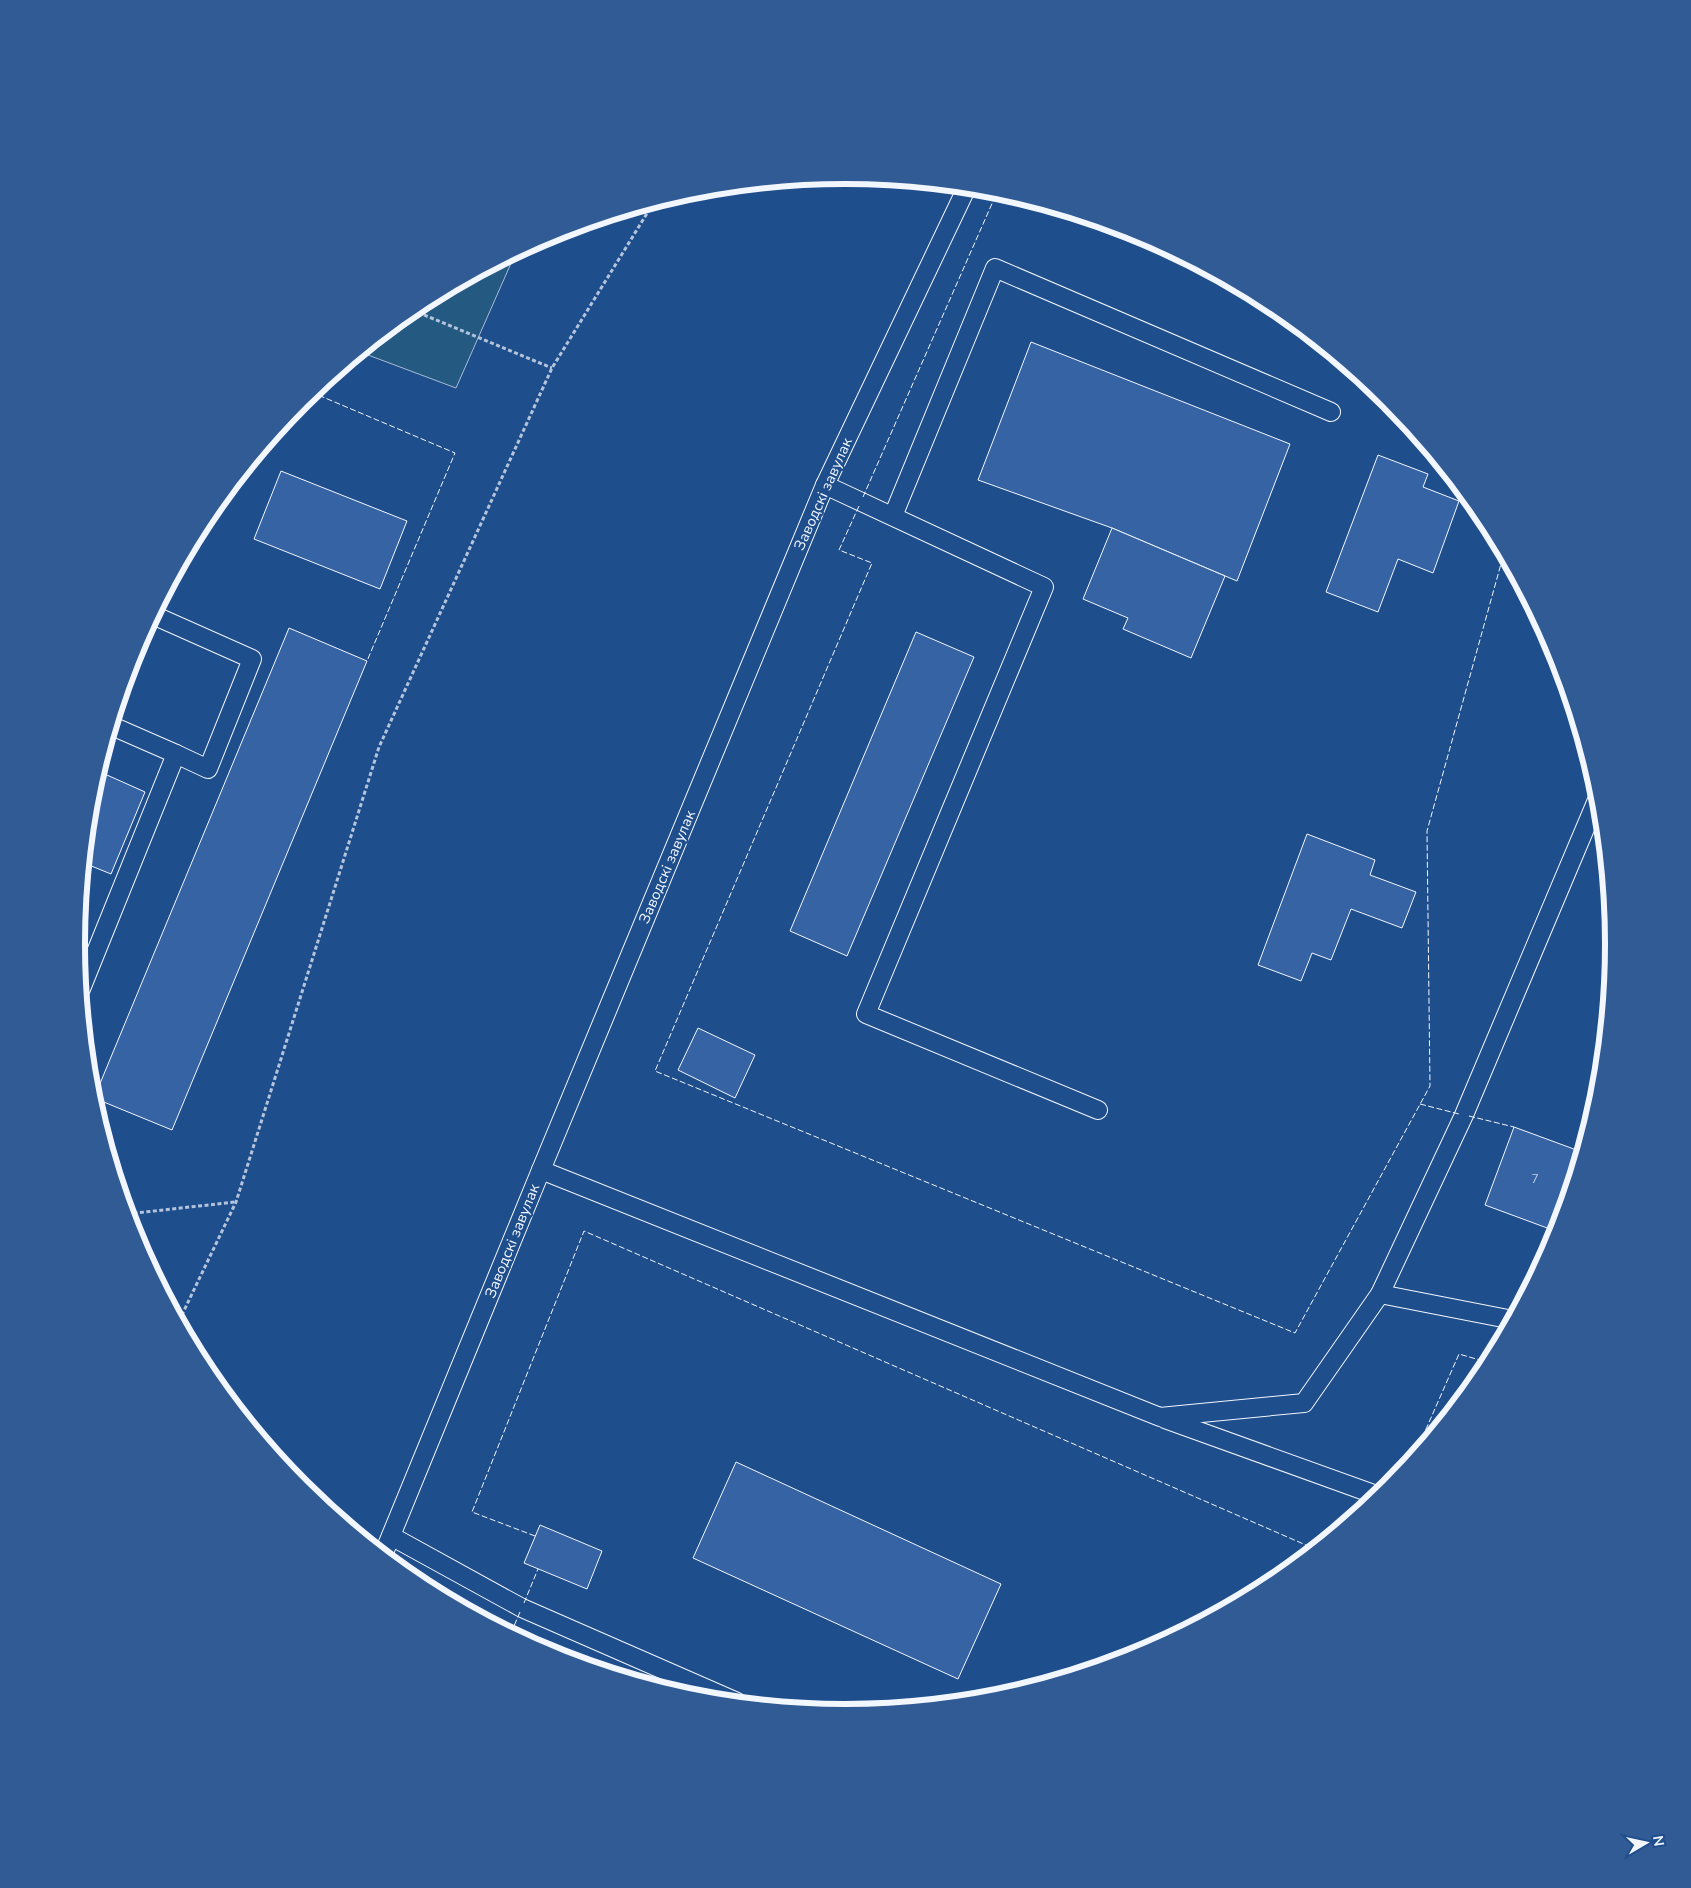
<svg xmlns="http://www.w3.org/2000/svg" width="1691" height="1888" viewBox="0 0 1691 1888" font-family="'Nunito Sans',sans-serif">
<rect width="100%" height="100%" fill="#1f4e8c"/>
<path fill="#245a82" stroke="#a8bbd7" d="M516,252L456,388L360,352L418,304Z"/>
<g fill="#3563a3" stroke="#f2f6ff">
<path d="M1130,230L1140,233L1176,253L1128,235Z"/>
<path d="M1031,342L1290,444L1237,581L1112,528L978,480Z"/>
<path d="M1378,455L1428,474L1423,487L1459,501L1433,573L1398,559L1378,612L1326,592Z"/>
<path d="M281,471L407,521L380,589L254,539Z"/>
<path d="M1112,528L1225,576L1191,658L1123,629L1128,618L1083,599Z"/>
<path d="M289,628L367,661L172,1130L94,1098Z"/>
<path d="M916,632L974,657L847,956L790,931Z"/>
<path d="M98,771L145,792L111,874L84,863L91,794Z"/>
<path d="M1307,834L1375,860L1370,875L1416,892L1402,928L1351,909L1331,960L1312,953L1301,981L1258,965Z"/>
<path d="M698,1028L755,1055L735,1098L678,1070Z"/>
<path d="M1514,1127L1582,1152L1558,1232L1485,1205Z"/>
<path d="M736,1462L1001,1584L958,1679L693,1558Z"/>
<path d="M540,1525L602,1551L587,1589L524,1563Z"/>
</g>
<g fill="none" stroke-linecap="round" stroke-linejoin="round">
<defs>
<g id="lane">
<path d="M825,485L1044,587L866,1014L1098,1110"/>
<path d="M893,516L995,268L1331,412"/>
<path d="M153,615L252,659L208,769L176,754"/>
<path d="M81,989L176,754L112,726"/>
<path d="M541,1170L1160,1417L1304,1403L1380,1294L1464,1115L1600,793"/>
<path d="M1380,1294L1513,1320"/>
<path d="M1165,1419L1379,1496"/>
<path d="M391,1536L522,1608L737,1702"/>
<path d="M383,1555L541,1170L825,485L967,187"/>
</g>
</defs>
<use href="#lane" stroke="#f2f6ff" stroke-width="20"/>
<g stroke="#b3c4dc" stroke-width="3" stroke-dasharray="4 2.5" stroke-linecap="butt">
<path d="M412,310L552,368"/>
<path d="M127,1214L235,1202"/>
<path d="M179,1321L236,1202L379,747L552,368L654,202"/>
</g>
<use href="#lane" stroke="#1f4e8c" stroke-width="18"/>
<g stroke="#f2f6ff" stroke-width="1" stroke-dasharray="6 2.5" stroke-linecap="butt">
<path d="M311,392L455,453L367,661"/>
<path d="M863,497L998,190"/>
<path d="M859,506L839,550L872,563L655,1071L1295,1333L1430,1086L1427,831L1504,553"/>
<path d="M1420,1104L1459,1114"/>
<path d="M1469,1116L1514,1127"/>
<path d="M1412,1461L1459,1354L1490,1363"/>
<path d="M535,1536L472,1512L584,1231L1315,1549"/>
<path d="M524,1603L538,1569"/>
<path d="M511,1633L520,1612"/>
</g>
</g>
<g text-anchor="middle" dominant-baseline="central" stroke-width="4" stroke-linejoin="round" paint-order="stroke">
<g font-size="12" fill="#c3d1e8">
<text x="1535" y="1179">7</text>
</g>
<g font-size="15" fill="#f2f6ff" stroke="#1f4e8c">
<text transform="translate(823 494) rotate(-66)">Заводскі завулак</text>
<text transform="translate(667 867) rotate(-67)">Заводскі завулак</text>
<text transform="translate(512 1241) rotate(-68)">Заводскі завулак</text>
</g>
</g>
<path d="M0 0H1691V1888H0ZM85 944a760 760 0 1 1 1520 0a760 760 0 1 1-1520 0Z" fill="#305b95" fill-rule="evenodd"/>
<path fill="none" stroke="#f2f6ff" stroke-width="6" d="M85 944a760 760 0 1 1 1520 0a760 760 0 1 1-1520 0Z"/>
<g transform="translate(1646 1843) rotate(81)" stroke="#1f4e8c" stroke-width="4" paint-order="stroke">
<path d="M0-4L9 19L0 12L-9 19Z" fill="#f2f6ff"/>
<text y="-8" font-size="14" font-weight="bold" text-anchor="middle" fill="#f2f6ff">N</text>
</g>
</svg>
